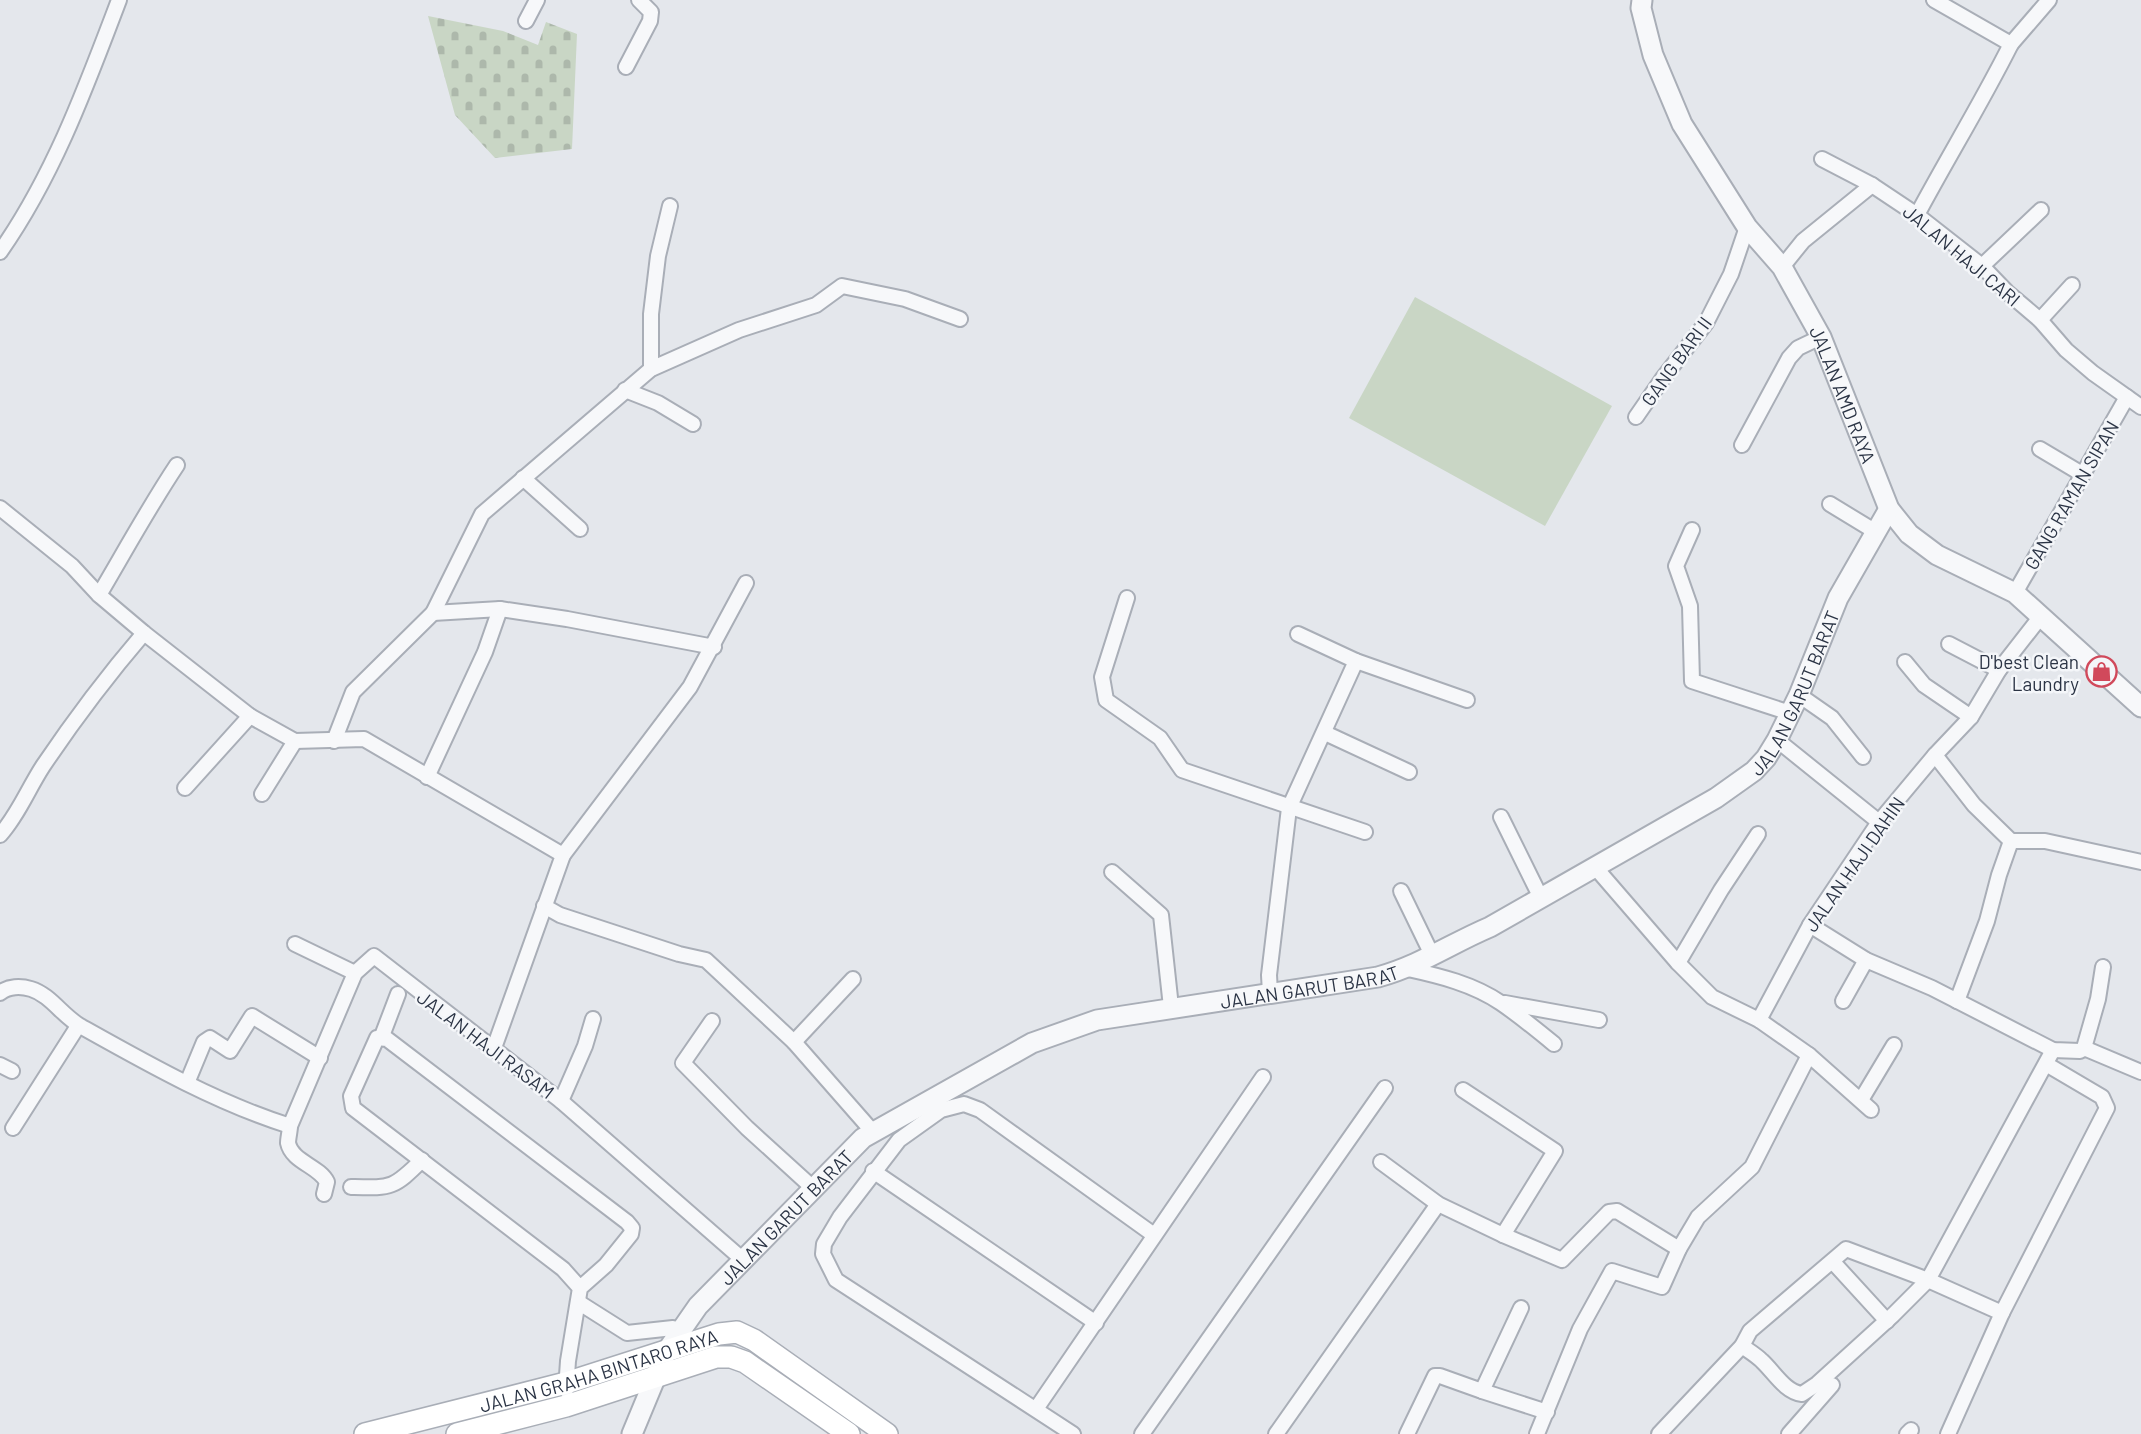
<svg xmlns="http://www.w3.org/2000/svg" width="2141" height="1434" viewBox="0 0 2141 1434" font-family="Barlow,sans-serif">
<defs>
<pattern id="cemetery-stones" width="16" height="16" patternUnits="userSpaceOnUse" patternTransform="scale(1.75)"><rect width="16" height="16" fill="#c9d6c5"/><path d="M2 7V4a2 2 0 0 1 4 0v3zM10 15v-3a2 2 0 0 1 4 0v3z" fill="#adb8ab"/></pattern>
</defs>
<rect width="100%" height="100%" fill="#e4e7ec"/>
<path fill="url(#cemetery-stones)" d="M428,16L503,31L538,45L546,22L577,34L572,149L495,158L455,115Z"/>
<path fill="#c9d6c5" d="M1415,297L1612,406L1545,526L1349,418Z"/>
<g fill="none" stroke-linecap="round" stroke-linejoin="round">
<defs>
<g id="minor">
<path d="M526,21L537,0"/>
<path d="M2011,44L2049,0"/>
<path d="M626,67L650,21L651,12L639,0"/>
<path d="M1822,159L1872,185L1917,215L1982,266L2007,292L2040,320L2066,350L2093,373L2141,407"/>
<path d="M1917,215C1948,157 1982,102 2011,44L1934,0"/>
<path d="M0,252C54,175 86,87 119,0"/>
<path d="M1982,266L2041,210"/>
<path d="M1782,267L1803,241L1872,185"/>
<path d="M2040,320L2072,285"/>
<path d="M651,369V314L658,256L670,206"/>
<path d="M625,390L658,403L693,424"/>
<path d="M1636,417L1663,378L1706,323L1731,274L1747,227"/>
<path d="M1742,445L1789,358L1798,348L1821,337"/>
<path d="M2040,449L2082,474"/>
<path d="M523,478L580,529"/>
<path d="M1830,504L1876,532"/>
<path d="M0,508L72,566L99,595L144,633L250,716L295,741L364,739L563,855L494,1048"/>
<path d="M1692,530L1676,566L1690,606L1692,681L1790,713"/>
<path d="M2015,593L2127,397"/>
<path d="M99,595C125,551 149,507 177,465"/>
<path d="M1127,598L1102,677L1106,700L1160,738L1182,770L1365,832"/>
<path d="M433,613L500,609L567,619L714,647"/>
<path d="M1298,634L1356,661L1467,700"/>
<path d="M1949,644L1999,670"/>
<path d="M1905,662L1924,685L1971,717"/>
<path d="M1799,695L1832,718L1863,757"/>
<path d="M1325,733L1409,772"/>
<path d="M1777,740L1879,822"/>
<path d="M334,741L353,692L433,613L482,514L651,369L739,330L816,305L842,286L905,299L960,319"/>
<path d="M1935,755L1974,805L2011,841"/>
<path d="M427,777L485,652L500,609"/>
<path d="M185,788L250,716"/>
<path d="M262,794L295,741"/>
<path d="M1501,817L1541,898"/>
<path d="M0,835C18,815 28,789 43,766C74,720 108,675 144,633"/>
<path d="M2011,841H2045L2141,862"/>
<path d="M563,855L690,687L746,583"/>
<path d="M1595,867L1678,963L1712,997L1759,1020L1809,1055L1871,1110"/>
<path d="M1112,872L1161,915L1171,1007"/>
<path d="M1401,891L1433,957"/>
<path d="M544,906L560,915L679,954L706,960L794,1042L873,1132"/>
<path d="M1810,925L1866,960L1932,988L2053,1050L2080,1051L2084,1048L2141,1072"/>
<path d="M295,944L355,973"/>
<path d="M1678,963L1721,890L1758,834"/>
<path d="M1408,969C1440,976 1473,984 1501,1003C1520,1016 1537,1030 1554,1044"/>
<path d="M0,993C8,986 21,986 31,989C51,995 63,1017 82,1027C148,1064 217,1103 290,1126"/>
<path d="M1270,993L1269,975L1289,808L1356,661"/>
<path d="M1843,1001L1866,960"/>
<path d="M1957,1001L1987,921L1999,875L2011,841"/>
<path d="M1505,1003L1599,1020"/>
<path d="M1759,1020L1810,925L1879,822L1935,755L1971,717L1999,670L2042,615"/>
<path d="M712,1021L683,1063L747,1128L813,1188"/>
<path d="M382,1036L398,994"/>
<path d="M794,1042L853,979"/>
<path d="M2084,1048L2098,999L2103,967"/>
<path d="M0,1065L12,1071"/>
<path d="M187,1083L204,1042L210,1038L230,1051L252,1016L320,1058"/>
<path d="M1463,1090L1555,1151L1503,1235"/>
<path d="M1861,1100L1894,1045"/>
<path d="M561,1101L585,1046L593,1019"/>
<path d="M13,1128L78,1026"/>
<path d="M1381,1162L1438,1204L1503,1235L1562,1260L1609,1212L1617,1211L1679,1249"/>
<path d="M873,1171L1096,1323"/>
<path d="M351,1187C391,1188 393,1189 422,1160"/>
<path d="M324,1194L327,1182C319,1166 292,1162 288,1143C288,1138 290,1131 290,1126L355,973L374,956L561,1101L742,1259"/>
<path d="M1833,1262L1887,1321"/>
<path d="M578,1302L627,1333L673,1328"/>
<path d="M2002,1313L2107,1108L2102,1097L2046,1064"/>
<path d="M1742,1346C1749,1351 1756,1355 1762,1361C1774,1372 1785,1392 1802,1394L1817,1384L1893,1315L1928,1280L2053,1050"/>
<path d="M566,1390L568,1361L580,1288L563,1269L353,1108L351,1096L377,1038L387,1039L627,1222L632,1228L631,1234L606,1265L580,1288"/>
<path d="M1482,1391L1547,1412"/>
<path d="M1036,1409L1263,1077"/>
<path d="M1073,1434L836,1280L823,1254L824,1244L840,1217L899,1140L941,1110L964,1104L980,1110L1154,1235"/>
<path d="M1142,1434L1385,1088"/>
<path d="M1276,1434L1438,1204"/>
<path d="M1407,1434L1435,1376H1440L1482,1391L1521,1308"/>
<path d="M1537,1434L1580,1329L1612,1271L1662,1287L1679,1249L1698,1217L1752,1167L1809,1055"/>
<path d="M1659,1434L1742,1346L1750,1331L1846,1249L1928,1280L2002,1313L1948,1434"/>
<path d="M1789,1434L1832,1385"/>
<path d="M1907,1434L1911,1430"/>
</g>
<g id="tertiary">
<path id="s1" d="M1642,0L1641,8L1653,55L1682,124L1747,227L1782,267L1821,337L1889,509L1909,534L1937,555L2015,593L2141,707"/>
<path id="s2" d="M632,1434L666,1352L698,1306L863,1138L1032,1043L1097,1020L1378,977C1421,965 1450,944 1490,927L1716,798L1754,771L1766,758L1777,740L1799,695L1838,598L1889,509"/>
</g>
<g id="secondary">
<path id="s3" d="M365,1434L566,1383L719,1334L737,1332L754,1340L887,1434"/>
<path d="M457,1434L566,1406L716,1357H731L745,1362L849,1434"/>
</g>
</defs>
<use href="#minor" stroke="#a9aeb7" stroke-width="18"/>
<use href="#tertiary" stroke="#a9aeb7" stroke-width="23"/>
<use href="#secondary" stroke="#a9aeb7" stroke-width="24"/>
<use href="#minor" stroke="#f7f8fa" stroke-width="14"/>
<use href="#tertiary" stroke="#f7f8fa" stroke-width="19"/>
<use href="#secondary" stroke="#fff" stroke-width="21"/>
</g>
<defs>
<symbol id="shop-ring" viewBox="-11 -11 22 22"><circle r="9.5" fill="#f4f6f9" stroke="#d1495b" stroke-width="1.5"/><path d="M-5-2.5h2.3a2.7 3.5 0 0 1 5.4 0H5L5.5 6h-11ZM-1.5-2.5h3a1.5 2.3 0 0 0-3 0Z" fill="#d1495b"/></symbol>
</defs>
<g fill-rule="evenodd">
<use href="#shop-ring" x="2084" y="654" width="35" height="35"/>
</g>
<g text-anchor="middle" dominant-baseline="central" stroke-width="5" stroke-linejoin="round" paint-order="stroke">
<g font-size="19" fill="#2b3445" stroke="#f4f6f9">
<text transform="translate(1962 255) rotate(40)">JALAN HAJI CARI</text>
<text transform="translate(1676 361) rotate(-54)">GANG BARI II</text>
<text stroke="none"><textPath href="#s1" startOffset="448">JALAN AMD RAYA</textPath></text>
<text transform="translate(2071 495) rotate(-60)">GANG RAMAN SIPAN</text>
<text stroke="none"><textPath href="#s2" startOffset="1446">JALAN GARUT BARAT</textPath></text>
<text transform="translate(1854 864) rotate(-55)">JALAN HAJI DAHIN</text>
<text stroke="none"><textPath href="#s2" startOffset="858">JALAN GARUT BARAT</textPath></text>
<text transform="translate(486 1044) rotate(37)">JALAN HAJI RASAM</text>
<text stroke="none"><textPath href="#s2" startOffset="270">JALAN GARUT BARAT</textPath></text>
<text stroke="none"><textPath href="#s3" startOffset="242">JALAN GRAHA BINTARO RAYA</textPath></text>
</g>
<g font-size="19" fill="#2b3445" stroke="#f4f6f9" text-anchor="end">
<text x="2079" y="661">D'best Clean<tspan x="2079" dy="22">Laundry</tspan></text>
</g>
</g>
</svg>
